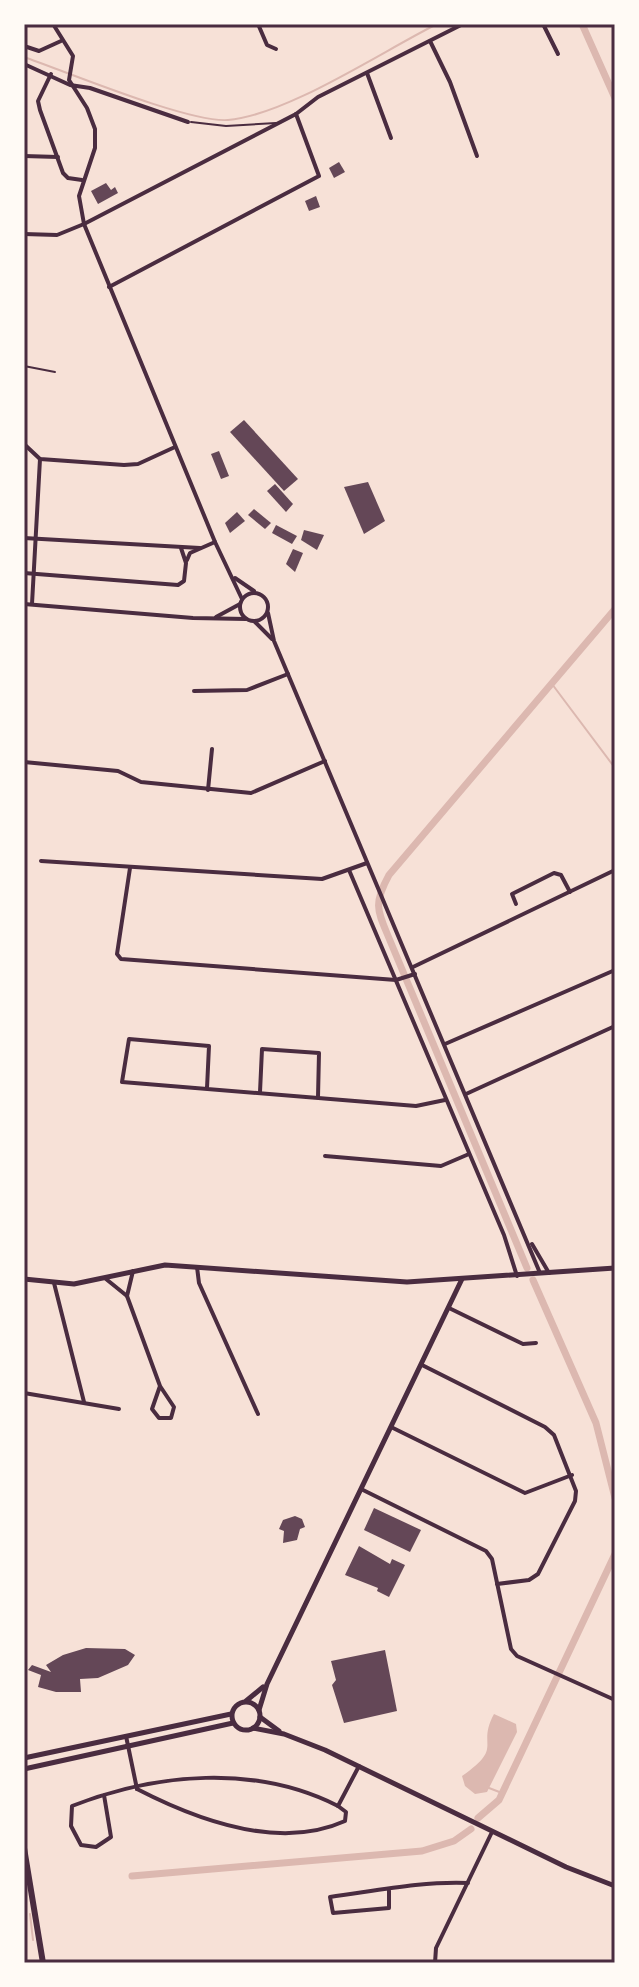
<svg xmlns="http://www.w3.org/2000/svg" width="639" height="1987" viewBox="0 0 639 1987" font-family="Montserrat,sans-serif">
<rect width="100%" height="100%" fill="#f7e1d7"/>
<path fill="#dcb8b0" d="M494,1714L516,1724L517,1732L487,1792L475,1794L465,1786L462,1776C505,1746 476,1747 494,1714Z"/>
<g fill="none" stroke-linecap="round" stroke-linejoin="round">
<g stroke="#dcb8b0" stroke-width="2">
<path d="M24,57C67,72 189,123 228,120C287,115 381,52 437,24"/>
<path d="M552,684L615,768"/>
<path d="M489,1788L502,1793"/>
<path d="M30,1914L33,1940"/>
</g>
<g stroke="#dcb8b0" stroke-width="7">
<path d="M582,24L615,98"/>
<path d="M527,1268L391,943C378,911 372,906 389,875L615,609"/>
<path d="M533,1280L596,1423L615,1498"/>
<path d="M478,1818L499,1800L615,1554"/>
<path d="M132,1876L422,1851L454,1841L471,1829"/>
</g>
</g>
<g fill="#644757">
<path d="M339,162L345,172L334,178L329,168Z"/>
<path d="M106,183L111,190L115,187L118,193L98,204L91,191Z"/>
<path d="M316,196L320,207L309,211L305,201Z"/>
<path d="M244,420L298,479L284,491L230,432Z"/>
<path d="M219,451L229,476L221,479L211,454Z"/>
<path d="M368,482L385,521L364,534L344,487Z"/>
<path d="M275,484L293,504L286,512L267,491Z"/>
<path d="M254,509L271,523L265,529L248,515Z"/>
<path d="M237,512L245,521L230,533L225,523Z"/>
<path d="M276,525L297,536L292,544L272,533Z"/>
<path d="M304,530L324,535L317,550L301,540Z"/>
<path d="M293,549L303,553L295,572L286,564Z"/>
<path d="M374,1508L421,1530L410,1552L364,1530Z"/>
<path d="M295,1516L302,1519L305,1527L300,1529L297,1540L283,1543L284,1531L279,1529L283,1520Z"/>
<path d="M359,1546L390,1564L392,1559L405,1565L389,1597L377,1591L378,1588L345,1575Z"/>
<path d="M86,1648L125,1649L135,1655L128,1665L98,1678L80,1679L81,1692H56L38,1687L41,1675L28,1670L32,1665L51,1672L46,1665L63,1655Z"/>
<path d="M385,1650L397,1711L344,1723L332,1685L336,1680L331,1661Z"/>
</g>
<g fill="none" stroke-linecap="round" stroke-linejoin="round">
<g stroke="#4a2c40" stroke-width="2">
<path d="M191,122L226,126L276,123"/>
<path d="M24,366L55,372"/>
</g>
<g stroke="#4a2c40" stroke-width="4">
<path d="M53,24L73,56L69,80L87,108L95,129V148L79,196L84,224L215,542L242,599"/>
<path d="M258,24L267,45L276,49"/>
<path d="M543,24L558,54"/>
<path d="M430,41L450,82L477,156"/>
<path d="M24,46L39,51L61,41"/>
<path d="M24,64L70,85L90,88L188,122"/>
<path d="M367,73L391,138"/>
<path d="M51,74L38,101L40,110L63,173L68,178L82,180"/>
<path d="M24,156L58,157"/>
<path d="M24,234L57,235L84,224L296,114L318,97L463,24"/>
<path d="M109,287L319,176L296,114"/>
<path d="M24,444L40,459L124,465L138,464L175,447"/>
<path d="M24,538L200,548"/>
<path d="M187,560L190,553L215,542"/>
<path d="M24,573L178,585L184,581L186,563L181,548"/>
<path d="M235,578L254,591"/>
<circle cx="254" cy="607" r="14"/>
<path d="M24,604L193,618L246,619"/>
<path d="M32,604L40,459"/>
<path d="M268,613L274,641L540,1273"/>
<path d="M216,617L240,604"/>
<path d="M254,621L272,639"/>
<path d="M194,691L247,690L288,674"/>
<path d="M24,762L118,771L141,782L251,793L325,761"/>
<path d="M208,790L212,749"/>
<path d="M41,861L322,879L367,863"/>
<path d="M130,868L117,954L121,959L396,980L415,974"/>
<path d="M349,870L504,1235L517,1276"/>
<path d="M516,904L512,894L554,873L561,875L570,892"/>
<path d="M413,967L615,870"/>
<path d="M445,1044L615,970"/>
<path d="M207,1088L209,1046L129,1039L122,1082L416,1106L445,1100"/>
<path d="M260,1092L262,1049L319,1053L318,1097"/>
<path d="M466,1094L615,1026"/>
<path d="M325,1156L441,1166L469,1154"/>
<path d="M532,1244L549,1273"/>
<path d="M197,1267L199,1283L258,1414"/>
<path d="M106,1279L127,1296L160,1386L174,1407L171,1418H159L152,1409L160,1386"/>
<path d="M54,1283L84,1402"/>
<path d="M127,1296L133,1271"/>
<path d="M449,1308L523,1344L536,1343"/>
<path d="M422,1365L545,1427L554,1435L576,1491L575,1501L538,1574L529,1580L497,1584"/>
<path d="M24,1393L119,1409"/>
<path d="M391,1427L525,1493L572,1475"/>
<path d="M361,1489L486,1551L492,1559L511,1649L517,1656L615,1700"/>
<path d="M126,1736L137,1789"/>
<path d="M104,1795L111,1837L96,1847L81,1845L71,1826L72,1806C157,1773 255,1764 338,1806L346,1812L345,1821C279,1851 197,1820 137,1789"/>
<path d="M338,1806L359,1766"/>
<path d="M389,1889V1908L333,1913L330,1897C375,1891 423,1881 468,1883"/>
<path d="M435,1963L436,1948L492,1832"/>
</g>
<g stroke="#4a2c40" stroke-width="5">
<path d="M24,1279L74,1284L165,1265L407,1282L615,1268"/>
<path d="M246,1701L263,1687"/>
<circle cx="246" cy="1716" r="14"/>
<path d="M259,1710L267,1684L462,1279"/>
<path d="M260,1717L279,1731"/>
<path d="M253,1728L284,1734L325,1750L566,1867L615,1886"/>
<path d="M24,1758L231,1714"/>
<path d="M24,1769L233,1723"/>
</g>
<path stroke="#4a2c40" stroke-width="6" d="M24,1848L43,1963"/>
</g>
<rect width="639" height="1987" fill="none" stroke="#fffaf5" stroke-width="52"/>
<rect x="26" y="26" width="587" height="1935" fill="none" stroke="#4a2c40" stroke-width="3"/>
</svg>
